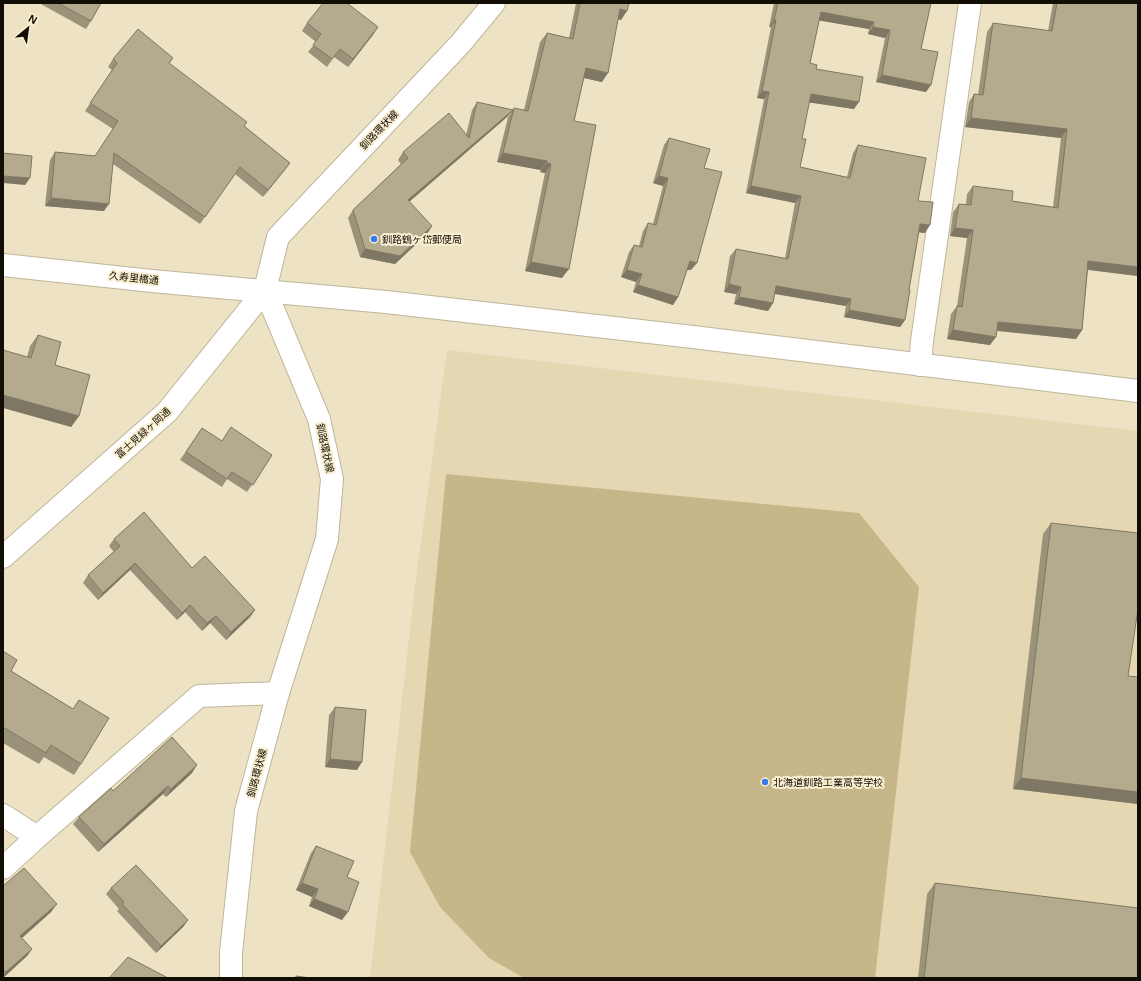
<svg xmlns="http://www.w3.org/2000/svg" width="1141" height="981" viewBox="0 0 1141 981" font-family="Arial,'Noto Sans JP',sans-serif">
<rect width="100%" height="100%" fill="#ede2c4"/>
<path fill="#e4d7b2" d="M447,350L1138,431V978H370L415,586Z"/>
<path fill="#c6b689" d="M446,474L859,513L919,587L875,978H524L489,958L440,907L410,852Z"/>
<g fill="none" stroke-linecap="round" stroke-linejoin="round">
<defs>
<g id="minor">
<path d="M920,365L922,341L970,3"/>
<path d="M3,815L37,837"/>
<path d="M3,868L37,837L199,696L278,693"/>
</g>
<g id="tertiary">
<path d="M3,265L152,281L386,302L693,337L1138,391"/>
<path d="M3,557L167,412L265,290"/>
<path d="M231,978V952L246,811L278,693L327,539L332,479L319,419L265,290L278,237L461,43L494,3"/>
</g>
</defs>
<use href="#minor" stroke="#bfb598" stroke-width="24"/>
<use href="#tertiary" stroke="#bfb598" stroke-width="24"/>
<use href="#minor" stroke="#fff" stroke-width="22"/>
<use href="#tertiary" stroke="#fff" stroke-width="22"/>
</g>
<g fill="#9b927a">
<path d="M39,3H101L91,21L86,29Z"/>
<path d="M576,3H629L621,20L618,19L602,82L584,78L574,121L562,278L525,271L545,173L540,172L541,170L497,162L508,117L514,108L524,110L540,42L547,33L569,38Z"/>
<path d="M774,3H931L921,49L926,92L876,82L885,38L868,34L869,29L819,20L810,63L854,109L809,102L802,139L800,167L847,177L853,153L858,145L918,201L925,233L919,232L909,290L905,320L900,327L844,317L846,306L774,294L773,303L768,311L734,304L736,294L724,292L730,256L736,249L785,258L795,203L746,193L764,99L757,98L771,27H769Z"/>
<path d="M1053,3H1138V276L1088,270L1082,330L1076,339L997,331L990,345L947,339L951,314L957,306L967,238L950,236L953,212L959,204H966L967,194L973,186L1012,201L1053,207L1061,138L965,127L969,102L974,94L978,95L987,32L993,23L1048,31Z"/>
<path d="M307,23L378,27L348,67L334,57L327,67L308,52L316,42L302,31Z"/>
<path d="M173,58L169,64L244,126L290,163L263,197L235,174L200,224L113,164L104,211L45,206L50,160L55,152L95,156L113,129L85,111L112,70L108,67L113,59Z"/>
<path d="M477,102L507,117L409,202L432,226L427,234L395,264L360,257L348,218L353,210L401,164L398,160L403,152L466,135L472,110Z"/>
<path d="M669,138L704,168L691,270H687L678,297L673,305L633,292L636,282L621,277L629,252L634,245L639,246L643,231L648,223L653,224L663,186L653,183L664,145Z"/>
<path d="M38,335L55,365L79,416L71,427L27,357L30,346Z"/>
<path d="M202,428L222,441L272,455L247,492L227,479L222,487L180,460Z"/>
<path d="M1051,523L1138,621H1136L1128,676L1138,677V804L1013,789L1043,534Z"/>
<path d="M114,539L192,568L255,610L250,617L226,640L210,623L202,631L185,612L177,620L130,570L98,600L83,583L88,575L114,552L109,546Z"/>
<path d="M3,651L11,671L73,709L79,700L81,764L74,775L44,757L39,764L3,743Z"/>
<path d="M335,707L357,770L325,767L329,715Z"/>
<path d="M192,773L166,797L163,794L98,852L73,824L79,817L113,791Z"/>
<path d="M316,846L347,877L342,920L309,906L312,897L296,890L311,853Z"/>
<path d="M935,883L1138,978H918L927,894Z"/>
<path d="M3,886L51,912L22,938L32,949L27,956L3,978Z"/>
<path d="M111,888L188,920L183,927L156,953L117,911L119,909L106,894Z"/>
</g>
<g fill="#7e7763">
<path d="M620,9L627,11L621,20L614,18Z"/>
<path d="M821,12L874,22L869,29L816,20Z"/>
<path d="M774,20H776L771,27H769Z"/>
<path d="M378,27L373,35L348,67L353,59Z"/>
<path d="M873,27L890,30L885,38L868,34Z"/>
<path d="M586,68L608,73L602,82L579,77Z"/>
<path d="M882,75L931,85L926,92L876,82Z"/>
<path d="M762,91L769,92L764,99L757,98Z"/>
<path d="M811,94L859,102L854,109L806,102Z"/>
<path d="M513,110L507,117L402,208L408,200Z"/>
<path d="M971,118L1067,129L1061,138L965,127Z"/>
<path d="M503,153L547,161L541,170L497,162Z"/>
<path d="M290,163L284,171L263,197L268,190Z"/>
<path d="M547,163L551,164L545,173L540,172Z"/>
<path d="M3,176L30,178L25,185L3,183Z"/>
<path d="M659,176L668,178L663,186L653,183Z"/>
<path d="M751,186L801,196L795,203L746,193Z"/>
<path d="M51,198L109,204L104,211L45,206Z"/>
<path d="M920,224L930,225L925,233L915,232Z"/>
<path d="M432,226L427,234L395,264L360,257L365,249Z"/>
<path d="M955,228L973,230L967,238L950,236Z"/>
<path d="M690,261L697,263L691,270L685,269Z"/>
<path d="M1088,261L1138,267V276L1083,269Z"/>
<path d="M531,262L569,269L562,278L525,271Z"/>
<path d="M627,270L642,274L636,282L621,277Z"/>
<path d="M729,284L741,287L736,294L724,292Z"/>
<path d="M638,285L678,297L673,305L633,292Z"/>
<path d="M776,286L851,299L846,306L771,293Z"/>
<path d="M739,297L773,303L768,311L734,304Z"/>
<path d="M849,310L905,320L900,327L844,317Z"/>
<path d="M998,322L1082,330L1076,339L992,330Z"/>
<path d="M953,330L996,337L990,345L947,339Z"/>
<path d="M3,395L79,416L71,427L3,408Z"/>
<path d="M135,563L130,570L98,600L103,593Z"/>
<path d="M190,605L185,612L177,620L182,613Z"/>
<path d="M1138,609V621L1130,620Z"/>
<path d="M255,610L250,617L226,640L231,632Z"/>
<path d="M216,616L210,623L202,631L207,623Z"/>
<path d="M330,759L362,762L357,770L325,767Z"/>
<path d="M197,765L192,773L166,797L171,789Z"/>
<path d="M1021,778L1138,792V804L1013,789Z"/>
<path d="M168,786L163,794L98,852L104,844Z"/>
<path d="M302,883L318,889L312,897L296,890Z"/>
<path d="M314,899L348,912L342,920L309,906Z"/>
<path d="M57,904L51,912L15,944L20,936Z"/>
<path d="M188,920L183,927L156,953L161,946Z"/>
<path d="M32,949L27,956L3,978L6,972Z"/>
</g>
<g fill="#b4aa8e" stroke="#7e7763">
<path d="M58,3H101L91,21Z"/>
<path d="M323,3H347L378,27L353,59L340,49L332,59L313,45L321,34L307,23Z"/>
<path d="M580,3H629L627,11L620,9L608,73L586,68L574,121L596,125L569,269L531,262L551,164L547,163V161L503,153L514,108L528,111L547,33L573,39Z"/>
<path d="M778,3H931L921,49L938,52L931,85L882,75L890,30L873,27L874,22L821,12L810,63L817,65L816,69L863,77L859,102L811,94L802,139H806L800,167L850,178L858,145L926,158L918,201L933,202L930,225L920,224L909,290H910L905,320L849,310L851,299L776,286L773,303L739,297L741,287L729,284L736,249L788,259L801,196L751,186L769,92L762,91L776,20H774Z"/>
<path d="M1057,3H1138V267L1088,261L1082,330L998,322L996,337L953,330L957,306L962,307L973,230L955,228L959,204L971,205L973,186L1013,191L1012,201L1058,208L1067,129L971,118L974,94L983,95L993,23L1052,31Z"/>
<path d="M138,29L173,58L169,63L247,122L244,126L290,163L268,190L240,167L205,217L114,153L109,204L51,198L55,152L95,156L118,121L90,103L117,63L113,59Z"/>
<path d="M477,102L513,110L408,200L432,226L400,256L365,249L353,210L408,158L403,152L449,113L469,138Z"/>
<path d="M669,138L710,149L704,168L722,172L697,263L690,261L678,297L638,285L642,274L627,270L634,245L642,247L648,223L656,225L668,178L659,176Z"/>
<path d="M3,153L32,156L30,178L3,176Z"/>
<path d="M38,335L61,342L55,365L90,375L79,416L3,395V350L31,358Z"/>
<path d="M231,427L272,455L253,485L232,472L227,479L186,452L202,428L222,441Z"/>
<path d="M144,512L192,568L205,556L255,610L231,632L216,616L207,623L190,605L182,613L135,563L103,593L88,575L120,546L114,539Z"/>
<path d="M1051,523L1138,533V609L1128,676L1138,677V792L1021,778Z"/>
<path d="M3,651L17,660L11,671L73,709L79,700L109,718L81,764L51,745L46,753L3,727Z"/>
<path d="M335,707L366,710L362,762L330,759Z"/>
<path d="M172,737L197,765L171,789L168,786L104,844L79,817L111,788L113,791Z"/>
<path d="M316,846L354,861L347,877L359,882L348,912L314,899L318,889L302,883Z"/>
<path d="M136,865L188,920L161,946L122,904L124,902L111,888Z"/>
<path d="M24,868L57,904L20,936L32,949L6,972L3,969V886Z"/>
<path d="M935,883L1138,908V978H924Z"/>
<path d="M128,957L168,978H109Z"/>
<path d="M296,976L310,978H296Z"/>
</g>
<g fill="#377ae8" stroke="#faefd1" stroke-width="1.5">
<circle cx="374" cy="239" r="4"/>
<circle cx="765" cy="782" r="4"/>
</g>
<g text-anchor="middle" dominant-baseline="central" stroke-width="4" stroke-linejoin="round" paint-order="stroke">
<g font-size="10" fill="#120e05" stroke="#faefd1">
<text transform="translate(379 130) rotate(-46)">釧路環状線</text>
<text transform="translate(134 278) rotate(6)">久寿里橋通</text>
<text transform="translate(143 433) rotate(-42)">富士見緑ヶ岡通</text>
<text transform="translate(325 448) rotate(78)">釧路環状線</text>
<text transform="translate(257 773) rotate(-75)">釧路環状線</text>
</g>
<g font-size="10" fill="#120e05" stroke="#faefd1" text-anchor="start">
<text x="382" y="239">釧路鶴ヶ岱郵便局</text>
<text x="773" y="782">北海道釧路工業高等学校</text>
</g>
</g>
<rect width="1141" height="981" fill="none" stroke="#120e05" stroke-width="8"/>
<g transform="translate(28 28) rotate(29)" stroke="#faefd1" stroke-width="3" paint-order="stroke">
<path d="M0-3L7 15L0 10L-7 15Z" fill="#120e05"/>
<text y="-6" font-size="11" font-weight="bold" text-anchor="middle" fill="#120e05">N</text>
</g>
</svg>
